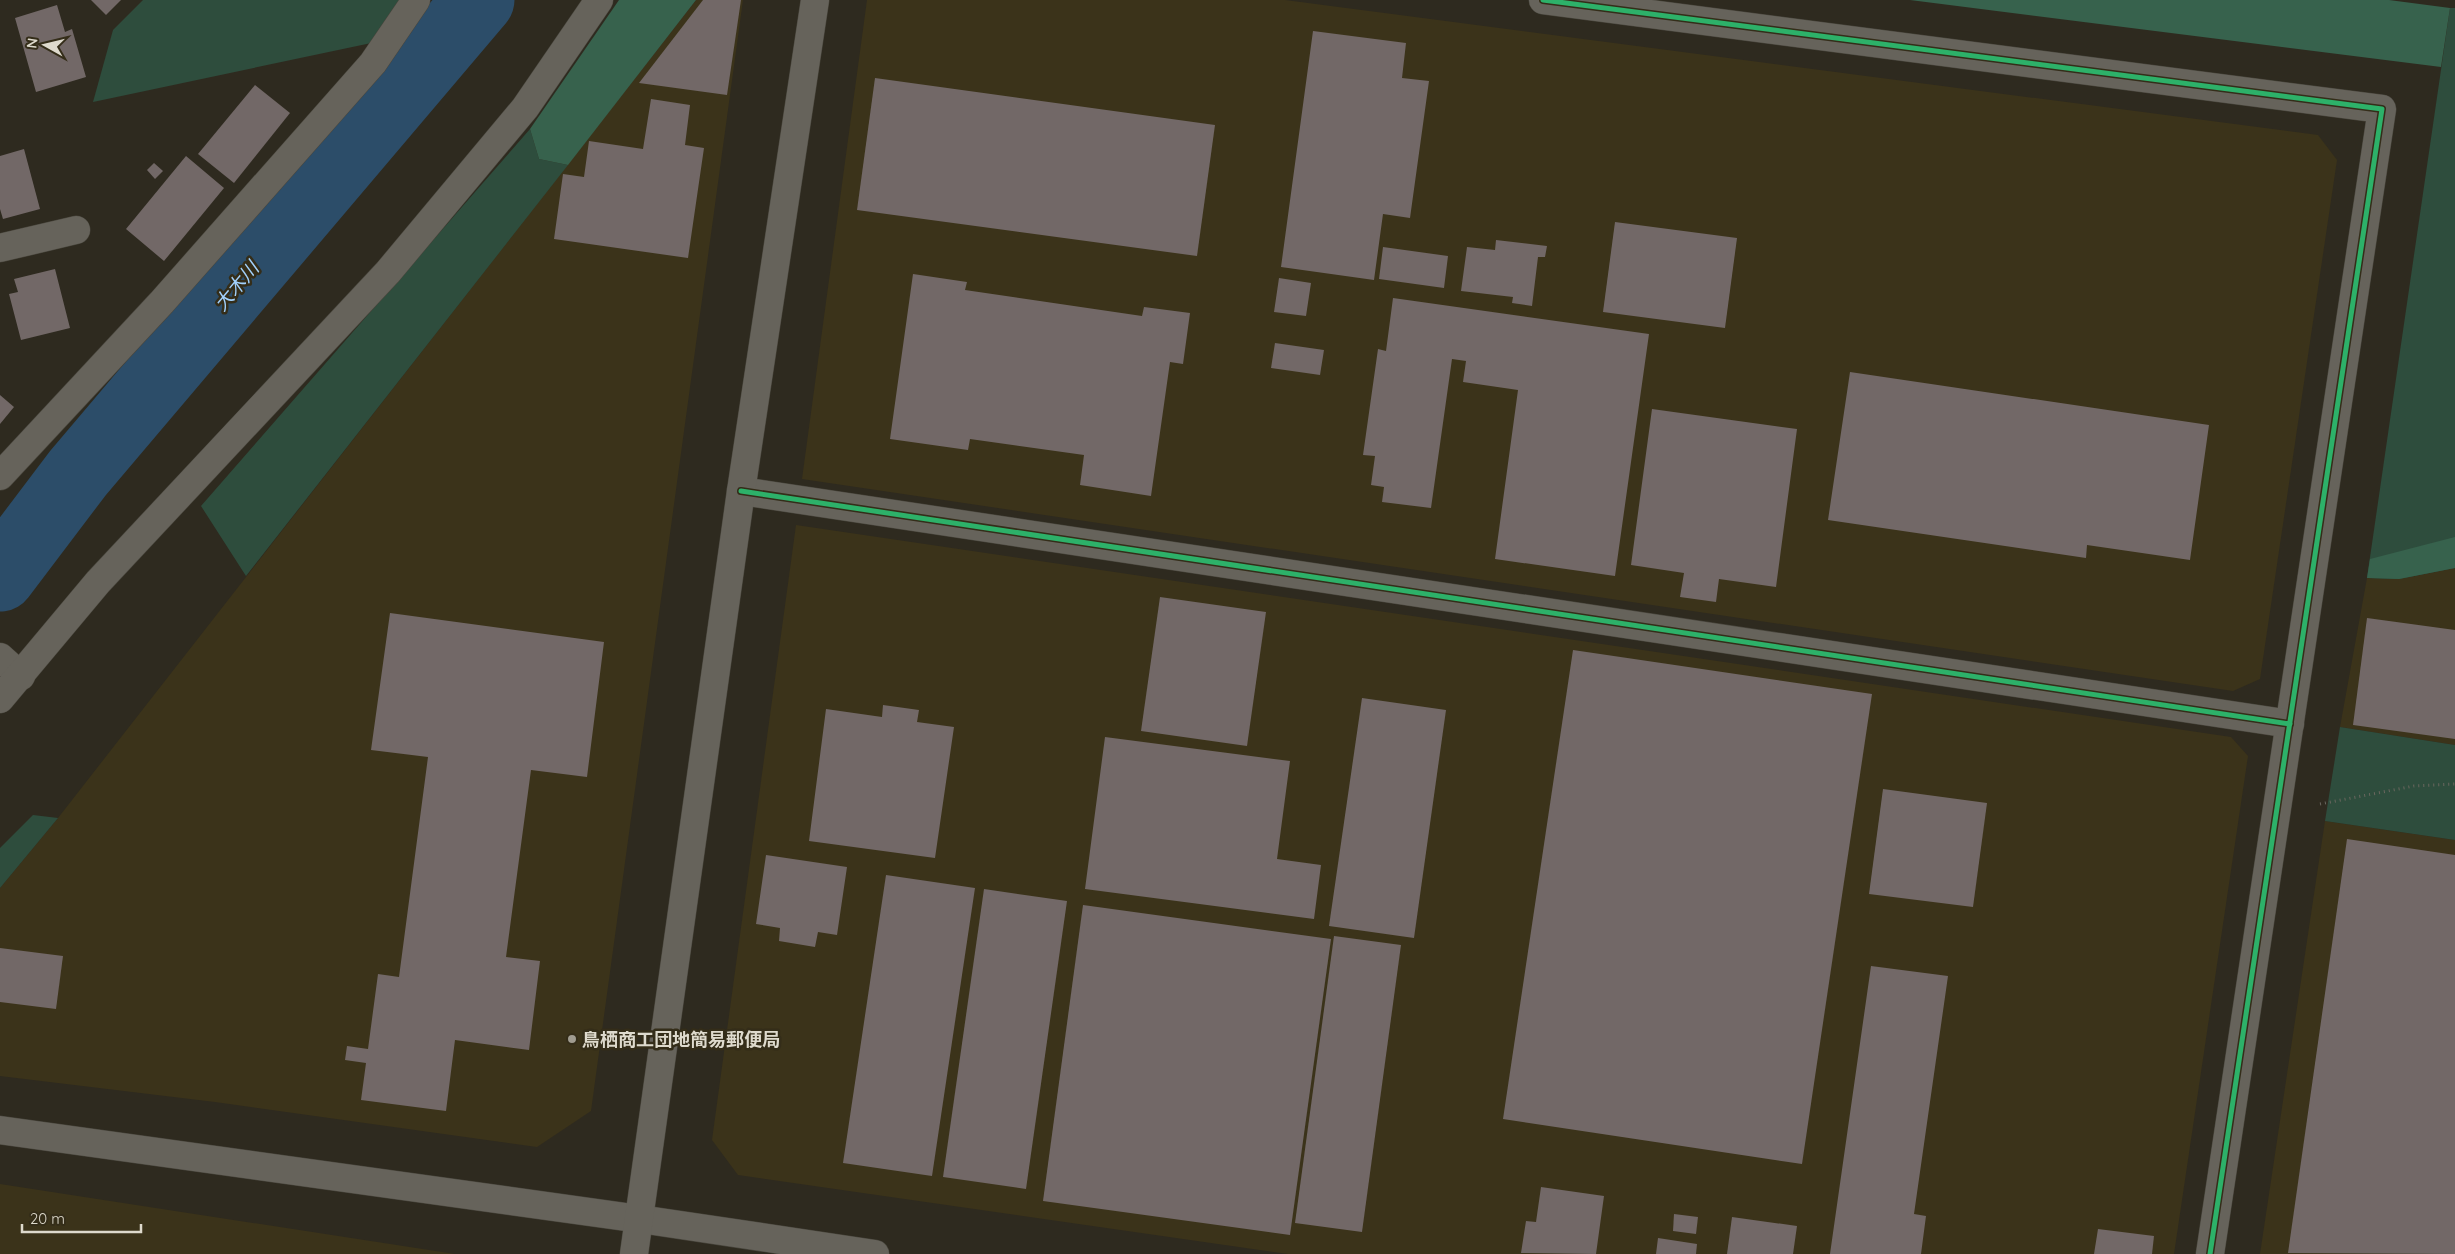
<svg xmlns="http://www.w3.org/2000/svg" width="2455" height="1254" viewBox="0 0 2455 1254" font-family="Quicksand,'Noto Sans JP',sans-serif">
<rect width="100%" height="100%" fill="#2e2a1f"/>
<g fill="#3b331a">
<path d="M696,0H743L591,1111L537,1147L215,1102L0,1076V888L58,818Z"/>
<path d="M867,0H1285L2318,135L2337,160L2260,679L2233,691L802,479Z"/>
<path d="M796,525L2231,737L2248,756L2174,1254H1288L738,1175L712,1140Z"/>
<path d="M2455,568V745L2340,727L2367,578L2399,579Z"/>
<path d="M2325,821L2455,840V1254H2260Z"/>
<path d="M0,1184L455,1254H0Z"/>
</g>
<g fill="#2e4d3d">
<path d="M143,0H402L376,42L93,102L113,30Z"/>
<path d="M2450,8H2455V568L2399,579L2367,578Z"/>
<path d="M530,129L539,159L568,165L246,576L201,506Z"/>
<path d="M2340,727L2455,745V840L2325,821Z"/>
<path d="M33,815L58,818L0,888V848Z"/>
</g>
<g fill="#37624d">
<path d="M619,0H696L568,165L539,159L530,129Z"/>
<path d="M1910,0H2389L2450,8L2441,67Z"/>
<path d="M2455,537V568L2399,579L2367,578L2370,559Z"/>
</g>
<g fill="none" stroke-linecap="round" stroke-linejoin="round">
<path stroke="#2c4d69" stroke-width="71" d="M0,576L78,473L479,0"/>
</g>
<g fill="#726867">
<path d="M91,0H121L106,15Z"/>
<path d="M703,0H741L727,95L639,83Z"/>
<path d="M57,5L65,32L72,29L86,77L36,92L15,18Z"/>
<path d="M1313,31L1406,43L1402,78L1429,81L1410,218L1383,214L1374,280L1281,267Z"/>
<path d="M875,78L1215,125L1197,256L857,210Z"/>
<path d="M255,85L290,113L234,183L198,154Z"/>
<path d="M651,99L690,105L685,145L704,148L688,258L554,239L563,174L584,177L589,141L643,149Z"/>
<path d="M24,149L40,209L3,219L0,209V156Z"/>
<path d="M186,156L224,188L164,261L126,229Z"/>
<path d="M154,163L163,171L155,179L147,170Z"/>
<path d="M1615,222L1737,238L1725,328L1603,312Z"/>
<path d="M1496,240L1547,246L1545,257H1538L1532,306L1512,303L1513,297L1461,291L1467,247L1495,250Z"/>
<path d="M1383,247L1448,256L1444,288L1379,279Z"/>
<path d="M55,269L70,328L21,340L9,294L18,292L14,279Z"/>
<path d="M913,274L967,282L965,290L1142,316L1144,307L1190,313L1183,364L1170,362L1151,496L1080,485L1084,455L970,439L968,450L890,439Z"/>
<path d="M1279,278L1311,283L1306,316L1274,312Z"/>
<path d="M1393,298L1649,334L1615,576L1495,559L1518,390L1463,382L1466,361L1452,359L1431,508L1382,502L1384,487L1371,485L1375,456L1363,455L1378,349L1386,351Z"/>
<path d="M1275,343L1324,350L1320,375L1271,368Z"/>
<path d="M1850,372L2209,425L2190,560L2087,545L2086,558L1828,520Z"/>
<path d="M0,395L14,407L0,424Z"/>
<path d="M1652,409L1797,429L1776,587L1719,579L1716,602L1680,597L1684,573L1631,565Z"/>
<path d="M1160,597L1266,612L1247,746L1141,731Z"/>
<path d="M390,613L604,642L587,777L531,770L506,957L540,961L529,1050L455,1040L446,1111L361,1100L366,1063L345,1060L347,1046L368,1049L378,974L399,977L428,757L371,750Z"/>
<path d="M2367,618L2455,630V739L2353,725Z"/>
<path d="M1573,650L1872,694L1802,1164L1503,1119Z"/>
<path d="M1362,698L1446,710L1414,938L1329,926Z"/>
<path d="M883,705L919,710L917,722L954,727L935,858L809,841L826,709L882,717Z"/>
<path d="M1105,737L1290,761L1277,859L1321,865L1314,919L1085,889Z"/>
<path d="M1883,789L1987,803L1973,907L1869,894Z"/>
<path d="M2347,839L2455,855V1254L2288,1253Z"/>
<path d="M766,855L847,867L837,935L818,932L815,947L779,941L780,928L756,924Z"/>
<path d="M886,875L975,888L932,1176L843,1163Z"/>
<path d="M984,889L1067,901L1026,1189L943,1177Z"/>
<path d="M1083,905L1331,939L1290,1235L1043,1201Z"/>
<path d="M1334,936L1401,945L1362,1232L1295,1223Z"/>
<path d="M0,948L63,956L56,1009L0,1002Z"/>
<path d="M1871,966L1948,976L1914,1214L1926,1216L1921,1254H1830Z"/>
<path d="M1541,1187L1604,1196L1596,1254L1521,1253L1526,1221L1536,1222Z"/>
<path d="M1674,1214L1698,1217L1696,1234L1673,1231Z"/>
<path d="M1732,1217L1797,1226L1793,1254H1727Z"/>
<path d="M2098,1229L2154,1236L2152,1254H2094Z"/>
<path d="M1658,1238L1697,1244L1696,1254H1656Z"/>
</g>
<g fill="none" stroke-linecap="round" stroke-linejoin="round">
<defs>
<g id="minor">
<path d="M1543,0L2382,109L2210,1254"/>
<path d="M0,248L76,230"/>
<path d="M0,476L162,302L373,63L416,0"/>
<path d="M741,491L2290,724"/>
<path d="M0,657L21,676"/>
<path d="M0,699L98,582L388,272L525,108L599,0"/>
<path d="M0,1130L640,1219L875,1254"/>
<path d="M634,1254L741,491L815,0"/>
</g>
</defs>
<use href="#minor" stroke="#49463d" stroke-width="29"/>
<path stroke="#69665e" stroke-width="3" stroke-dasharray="1 4" stroke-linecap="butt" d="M2320,804L2414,786L2455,784"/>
<use href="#minor" stroke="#66635b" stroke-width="28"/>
<defs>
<g id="cycleway">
<path d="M1543,0L2382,109L2210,1254"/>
<path d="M741,491L2290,724"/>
</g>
</defs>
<use href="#cycleway" stroke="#342d19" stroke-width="8"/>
<use href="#cycleway" stroke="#2db169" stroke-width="5"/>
</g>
<circle fill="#a09c90" stroke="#342d19" stroke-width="2" cx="572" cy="1039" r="5"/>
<g text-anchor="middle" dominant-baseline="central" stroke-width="5" stroke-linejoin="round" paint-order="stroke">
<g font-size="18" font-weight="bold" fill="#dedacd" stroke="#342d19" text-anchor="start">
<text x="582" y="1039">鳥栖商工団地簡易郵便局</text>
</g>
<g font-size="19" font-style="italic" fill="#a2d1fc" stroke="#342d19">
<text transform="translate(236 286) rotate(-50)">大木川</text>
</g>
</g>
<g transform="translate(45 45) rotate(278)" stroke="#342d19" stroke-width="4" paint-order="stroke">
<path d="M0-4L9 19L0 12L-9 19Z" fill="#dedacd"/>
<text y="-8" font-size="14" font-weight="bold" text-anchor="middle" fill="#dedacd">N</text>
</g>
<path d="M22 1224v8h119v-8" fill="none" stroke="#dedacd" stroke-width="2.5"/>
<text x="30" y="1224" font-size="15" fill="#dedacd" stroke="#342d19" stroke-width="4" paint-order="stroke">20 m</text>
</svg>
